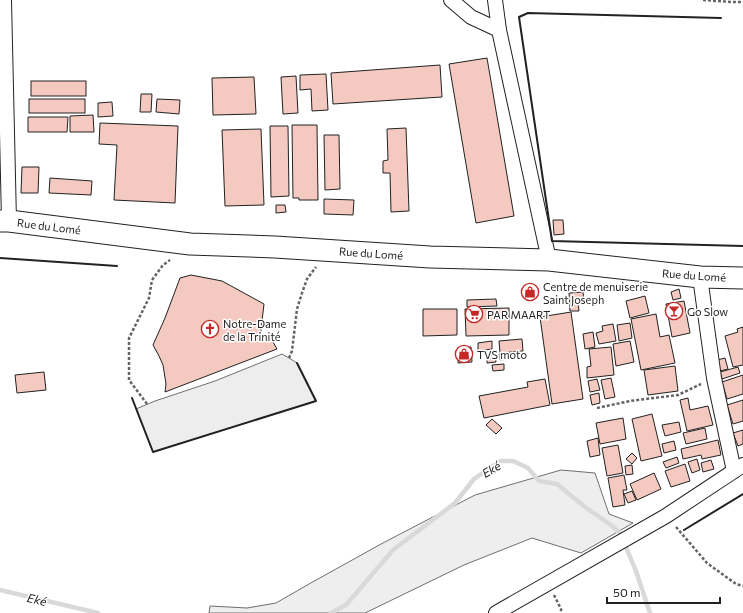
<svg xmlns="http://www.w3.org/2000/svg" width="743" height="613" viewBox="0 0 743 613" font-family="Commissioner,sans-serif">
<rect width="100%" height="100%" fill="#fff"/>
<path fill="#eee" stroke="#6f6f6f" d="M561,470L595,473L609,514L633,523L581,553L532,538L464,565L365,613H209L210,606L247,608L276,603L309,584L381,544L475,495Z"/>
<path fill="#ededed" stroke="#6f6f6f" d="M282,354L289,358L297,363L316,401L153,452L136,409L155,401L215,381Z"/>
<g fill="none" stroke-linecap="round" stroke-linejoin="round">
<g stroke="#d9d9d9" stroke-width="4.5">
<path d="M0,590L98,613"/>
<path d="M331,613L346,605L393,550L455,503L474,479L500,461H513L528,468L539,481L557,484L585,507L611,525L620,533L636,571L650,613"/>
</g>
</g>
<g fill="#f3c9c0" stroke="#222">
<path d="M487,58L514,216L476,223L449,64Z"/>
<path d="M440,65L442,97L333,104L331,73Z"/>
<path d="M326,74L328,110L312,111L311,89L300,90V75Z"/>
<path d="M296,76L298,113L283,114L281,77Z"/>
<path d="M254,77L256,114L213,115L212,78Z"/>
<rect x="31" y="81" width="55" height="15"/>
<path d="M141,94H152L151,112H140Z"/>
<rect x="29" y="99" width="56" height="14"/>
<path d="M157,99L180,100L179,114L156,112Z"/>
<path d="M112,102L113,116L98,117V103Z"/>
<path d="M93,115L94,132H70V116Z"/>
<path d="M28,117H68L67,132H28Z"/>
<path d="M100,123L178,126L175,203L114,200L117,145L99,144Z"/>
<path d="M292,125H317L318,200H299V198H293Z"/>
<path d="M270,126H288L289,196L271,197Z"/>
<path d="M406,128L409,211L391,212L390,173H383V161L388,160L387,129Z"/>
<path d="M261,129L264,205L225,206L222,130Z"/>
<path d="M324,135H339L340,189L325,190Z"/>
<path d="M22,167H39L38,193H21Z"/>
<path d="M50,178L92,181L91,195L49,193Z"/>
<path d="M324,199L354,200L353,215L324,214Z"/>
<path d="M276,205H285L286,212L276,213Z"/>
<path d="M553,220H563L564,234L554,235Z"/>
<path d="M191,275L222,281L264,304L260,338L272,340L277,349L165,392L166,384L163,365L159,356L153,345L165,318L180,278Z"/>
<path d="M679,289L681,298L673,300L671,292Z"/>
<path d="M583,292L584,302L578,303L579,311H570L569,293Z"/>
<path d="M645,296L649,313L630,318L626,301Z"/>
<path d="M496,299L497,306L467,307V300Z"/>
<path d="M684,301L690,333L672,337L666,304Z"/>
<path d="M509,308V335L466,336L465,309Z"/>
<path d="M423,309H457V335L423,336Z"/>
<path d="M571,312L583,399L552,404L540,317Z"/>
<path d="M656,314L660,337L669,335L675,363L641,370L631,319Z"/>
<path d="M630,323L632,338L619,341L617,325Z"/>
<path d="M613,324L616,341L599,344L596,333L603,331L602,326Z"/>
<path d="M743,327V365L733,367L725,336L738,332L737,329Z"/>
<path d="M593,332L595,347L585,349L583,334Z"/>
<path d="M522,339L523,351L500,353L499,341Z"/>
<path d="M492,341V349L478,351V343Z"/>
<path d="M630,341L634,362L616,366L613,344Z"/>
<path d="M471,347L472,362L458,363V348Z"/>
<path d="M611,347L614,375L587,378V367L591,366L589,349Z"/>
<path d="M508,353V359L500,360L499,354Z"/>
<path d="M487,356H495L496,362L487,363Z"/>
<path d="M725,358L728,369L720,371L717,360Z"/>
<path d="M504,364V370L493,371L492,365Z"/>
<path d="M675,366L678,391L648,395L644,370Z"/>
<path d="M738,367L740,373L722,379L720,372Z"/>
<path d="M44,372L46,390L17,393L15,375Z"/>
<path d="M743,375V394L727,399L722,382Z"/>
<path d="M611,378L615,397L605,399L601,380Z"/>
<path d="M545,379L550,405L484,418L479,396L528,387L527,382Z"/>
<path d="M597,379L600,390L590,392L588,381Z"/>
<path d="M599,393L600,403L592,405L590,395Z"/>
<path d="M688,398L690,410L708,406L713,425L687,431L680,400Z"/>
<path d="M743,400V421L733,424L727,405Z"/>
<path d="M652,414L662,456L641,461L632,419Z"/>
<path d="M623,418L626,439L600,444L596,423Z"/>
<path d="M492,419L502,428L496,434L486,425Z"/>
<path d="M679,422L681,432L665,436L662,425Z"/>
<path d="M705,428L707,439L686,444L683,433Z"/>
<path d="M743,430V444L738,446L733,433Z"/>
<path d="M598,438L600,455L590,457L587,441Z"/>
<path d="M718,440L721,455L702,459L701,455L683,459L681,449Z"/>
<path d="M674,441L676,450L664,453L662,444Z"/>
<path d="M618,445L623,473L607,476L602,448Z"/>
<path d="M632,453L637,458L632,464L626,459Z"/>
<path d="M677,457L679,463L666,468L663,462Z"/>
<path d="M697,459L700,470L692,473L688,462Z"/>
<path d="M711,460L714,469L703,472L701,463Z"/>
<path d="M685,464L690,481L671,487L665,471Z"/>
<path d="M632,465L633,474L626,475L625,466Z"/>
<path d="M654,473L661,489L637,500L630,484Z"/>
<path d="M624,475L627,490H623L625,505L613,507L608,478Z"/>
<path d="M632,491L636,500L628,503L624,494Z"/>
</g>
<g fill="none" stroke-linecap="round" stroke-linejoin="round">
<defs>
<g id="minor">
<path d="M4,0L9,221"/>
<path d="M451,0L471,17L499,30"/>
<path d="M495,0L499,30L549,260"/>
<path d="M700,277L714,378L734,471"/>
<path d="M496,613L666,516L743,465"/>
</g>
<path id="primary" d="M0,221H9L190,244L275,247L430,257L549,260L700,277L743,278"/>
</defs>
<use href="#minor" stroke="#222" stroke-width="16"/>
<use href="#primary" stroke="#222" stroke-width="23"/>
<g stroke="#646464" stroke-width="2.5" stroke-dasharray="3 2" stroke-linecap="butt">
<path d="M703,0L732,2H743"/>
<path d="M289,358L292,351L297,309L302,293L307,279L316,267"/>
<path d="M147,404L129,380V338L149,298L152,280L163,265L170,260"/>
<path d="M597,408L630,401L678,395L701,384"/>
<path d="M676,527L707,563L736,584L743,586"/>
<path d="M554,595L561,609V613"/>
</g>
<use href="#minor" stroke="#fff" stroke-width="14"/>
<use href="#primary" stroke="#fff" stroke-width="21"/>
<g stroke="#222" stroke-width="2">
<path d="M721,18L528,13L519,17L552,241L743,246"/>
<path d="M0,258L117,266"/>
<path d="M132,398L153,452L316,401L297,363"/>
<path d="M684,530L743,494"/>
</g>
</g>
<defs>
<symbol id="shop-ring" viewBox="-11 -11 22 22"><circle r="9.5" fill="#fff" stroke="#c62828" stroke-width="1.5"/><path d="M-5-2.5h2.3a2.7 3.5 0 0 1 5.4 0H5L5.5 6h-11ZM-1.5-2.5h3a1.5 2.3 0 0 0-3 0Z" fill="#c62828"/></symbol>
<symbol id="bar-ring" viewBox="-11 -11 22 22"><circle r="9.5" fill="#fff" stroke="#c62828" stroke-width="1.5"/><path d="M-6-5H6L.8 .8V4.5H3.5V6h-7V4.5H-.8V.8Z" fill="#c62828"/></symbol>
<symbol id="supermarket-ring" viewBox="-11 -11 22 22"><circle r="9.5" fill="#fff" stroke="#c62828" stroke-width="1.5"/><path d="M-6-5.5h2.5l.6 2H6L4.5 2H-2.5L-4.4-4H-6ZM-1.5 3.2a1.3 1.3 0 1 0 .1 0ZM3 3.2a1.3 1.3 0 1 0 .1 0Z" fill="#c62828"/></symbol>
<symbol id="church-ring" viewBox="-11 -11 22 22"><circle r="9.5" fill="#fff" stroke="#c62828" stroke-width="1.5"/><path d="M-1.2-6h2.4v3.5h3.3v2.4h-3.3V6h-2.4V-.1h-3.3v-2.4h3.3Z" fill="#c62828"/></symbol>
</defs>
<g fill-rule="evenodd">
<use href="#shop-ring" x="520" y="282" width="20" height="20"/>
<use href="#bar-ring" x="664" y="301" width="20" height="20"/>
<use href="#supermarket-ring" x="464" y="304" width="20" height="20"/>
<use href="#church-ring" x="200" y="319" width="20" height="20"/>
<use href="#shop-ring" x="454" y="344" width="20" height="20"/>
</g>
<g text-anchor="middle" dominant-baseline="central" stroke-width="3" stroke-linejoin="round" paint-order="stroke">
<g font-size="11" fill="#222" stroke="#fff">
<text transform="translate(49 226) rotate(7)">Rue du Lomé</text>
<text transform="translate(371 253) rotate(4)">Rue du Lomé</text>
<text transform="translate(694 275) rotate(4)">Rue du Lomé</text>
</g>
<g font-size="11" fill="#222" stroke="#fff" text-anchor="start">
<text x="543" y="286">Centre de menuiserie<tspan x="543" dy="13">Saint Joseph</tspan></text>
<text x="687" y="311">Go Slow</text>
<text x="487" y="314">PAR MAART</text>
<text x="223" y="323">Notre-Dame<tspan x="223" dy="13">de la Trinité</tspan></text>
<text x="477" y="354">TVS moto</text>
</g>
<g font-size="12" font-style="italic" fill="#222" stroke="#fff">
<text transform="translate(491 469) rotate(-31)">Eké</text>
<text transform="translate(37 599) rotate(13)">Eké</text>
</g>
</g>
<path d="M607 597v6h113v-6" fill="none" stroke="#222222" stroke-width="2"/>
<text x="613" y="597" font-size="12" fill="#222222" stroke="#ffffff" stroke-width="3" paint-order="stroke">50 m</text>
</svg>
